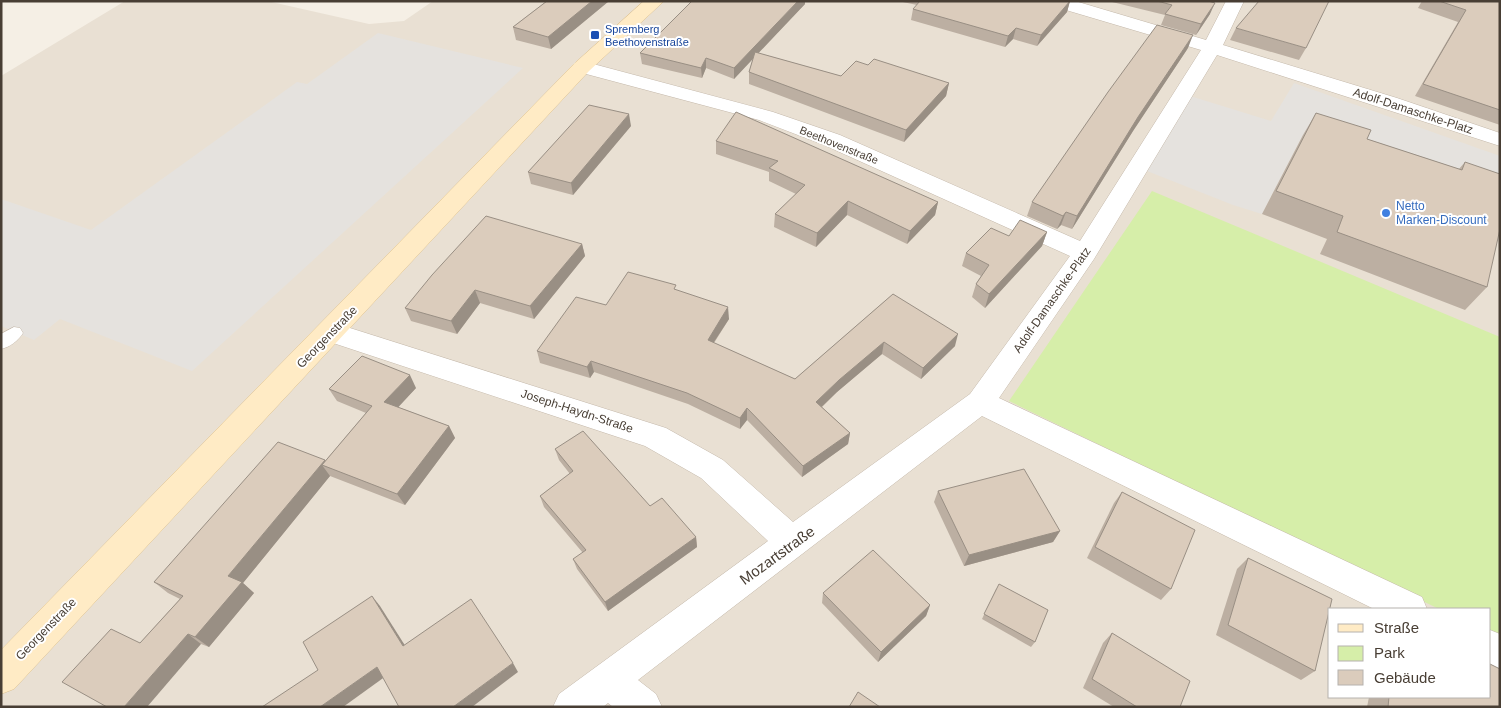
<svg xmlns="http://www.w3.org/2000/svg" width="1501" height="708" viewBox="0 0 1501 708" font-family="Helvetica,sans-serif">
<rect width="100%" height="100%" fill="#f5efe5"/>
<path fill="#e9e0d3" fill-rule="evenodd" d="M125,1H267L369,24L404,21L433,1H1500V707H1V76ZM1330,609H1490V697H1330Z"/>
<path fill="#d6eea9" d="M1152,191L1500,337V639L1490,634V609H1439L1009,401Z"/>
<g fill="#e5e2de">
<path d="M378,33L523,68L192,371L60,319L34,340L1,326V199L91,230L297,82L307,84Z"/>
<path d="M1294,83L1500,156V201L1303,135L1262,214L1233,205L1147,171L1190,96L1271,121Z"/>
</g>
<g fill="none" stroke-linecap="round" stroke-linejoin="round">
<defs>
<path id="service" d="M14,327L20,328L23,333C18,341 10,347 1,349V334Z"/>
<g id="minor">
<path d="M1046,1H1075L1206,40L1226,1H1244L1223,45L1397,98L1500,133V146L1217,55L1094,259L999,398L1422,597L1427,609H1374L982,416L638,680L656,694L662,707H613L608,703L603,707H553L559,694L768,541L701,478L645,446L321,339L318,332L321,325L331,322L666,428L723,460L793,522L970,394L1070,256L824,145L759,120L575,71L572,67L575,63L582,61L773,112L840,135L1080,241L1201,50L1049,5Z"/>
<path d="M1490,630L1500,634V671L1490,667Z"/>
</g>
<path id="secondary" d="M644,1H664L589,71L14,689L1,694V650L575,63Z"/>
</defs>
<use href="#service" stroke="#c4b8aa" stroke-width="1"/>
<use href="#minor" stroke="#c4b8aa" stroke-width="1"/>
<use href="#secondary" stroke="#ddc292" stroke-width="1"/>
<use href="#service" fill="#fff" fill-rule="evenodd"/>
<use href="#minor" fill="#fff" fill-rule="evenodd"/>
<use href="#secondary" fill="#ffebc5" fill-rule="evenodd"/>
</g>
<g fill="#bcafa2">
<path d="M547,1H609L551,49L516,40L513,27Z"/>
<path d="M692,1H805V4L758,53L841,76L868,65L949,83L946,96L904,142L749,84V72L753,58L734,79L706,68L702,78L642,64L640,53Z"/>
<path d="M898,1H1070L1067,12L1037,46L1013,39L1005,47L911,20L913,9L917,5Z"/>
<path d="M1108,1H1208L1210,14L1196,35L1161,25L1165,15Z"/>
<path d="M1422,1H1500V125L1415,96L1458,22L1418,8Z"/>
<path d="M1236,28L1306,48L1299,60L1230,40Z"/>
<path d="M1188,48L1133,131L1072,229L1061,225L1057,229L1027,216L1032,202Z"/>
<path d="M1316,113L1367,139L1459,169L1465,162L1487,287L1465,310L1320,254L1327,239L1262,214L1303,135Z"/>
<path d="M631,126L573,195L531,184L528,172Z"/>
<path d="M716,141L938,202L935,215L907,244L847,215L816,247L774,227L775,214L796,194L769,181V172L716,154Z"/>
<path d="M1047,232L1042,246L985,308L972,297L976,284L981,276L962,266L966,253L1009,236Z"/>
<path d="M582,244L585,256L534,319L480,303L457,334L411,321L405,308Z"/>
<path d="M676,290L729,319L714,343L795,379L893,294L955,346L921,379L882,354L837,392L822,407L850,433L848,444L802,477L747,420L740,429L688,404L594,372L590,378L540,363L537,351L606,305Z"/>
<path d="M416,388L398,407L449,426L455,438L405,505L330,476L243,583L254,593L209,647L201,644L140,643L180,599L168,593L154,582L326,460L366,413L337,401L329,389Z"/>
<path d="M555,449L650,506L696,537L697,547L608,611L577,569L573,559L583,553L544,507L540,496L570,474L559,460Z"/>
<path d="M938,491L1060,531L1053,542L964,566L934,502Z"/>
<path d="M1122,492L1171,589L1161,600L1087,558L1114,503Z"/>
<path d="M1248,558L1315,671L1301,680L1216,635L1237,569Z"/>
<path d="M996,589L1035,642L1031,647L982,619Z"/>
<path d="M823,593L930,605L926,616L878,662L822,603Z"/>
<path d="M1112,633L1180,707H1114L1083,688L1103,643Z"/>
<path d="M1369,697H1490L1500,707H1367Z"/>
</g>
<g fill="#998f84">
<path d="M592,1H609L551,49L548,37Z"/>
<path d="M798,1H805V4L734,79V68Z"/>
<path d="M1070,1L1067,12L1037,46L1041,35Z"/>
<path d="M1215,3L1210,14L1196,35L1201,24Z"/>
<path d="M1016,28L1013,39L1005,47L1008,36Z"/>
<path d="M1193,35L1188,48L1133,131L1072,229L1077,216L1138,117Z"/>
<path d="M706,58V68L702,78L701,68Z"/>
<path d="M949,83L946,96L904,142L906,130Z"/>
<path d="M629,114L631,126L573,195L571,183Z"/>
<path d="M848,201L847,215L816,247L817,233Z"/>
<path d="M938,202L935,215L907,244L910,231Z"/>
<path d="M1066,212L1061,225L1057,229L1063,216Z"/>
<path d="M1047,232L1042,246L985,308L989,294Z"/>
<path d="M582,244L585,256L534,319L530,306Z"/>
<path d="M475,290L480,303L457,334L451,321Z"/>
<path d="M728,307L729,319L708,351V340Z"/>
<path d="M958,334L955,346L921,379L923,368Z"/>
<path d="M884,342L882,354L837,392L815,413L816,402L839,380Z"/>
<path d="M591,361L594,372L590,378L587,367Z"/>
<path d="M410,375L416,388L391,415L384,402Z"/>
<path d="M747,408V420L740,429V418Z"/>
<path d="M449,426L455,438L405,505L397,494Z"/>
<path d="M850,433L848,444L802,477L803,466Z"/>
<path d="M325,460L332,469L322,465L330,476L243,583L254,593L209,647L195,637L228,576Z"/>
<path d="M1060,531L1053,542L964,566L969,555Z"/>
<path d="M696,537L697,547L608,611L605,602Z"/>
<path d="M372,596L380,606L411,655L403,646Z"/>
<path d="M930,605L926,616L878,662L881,652Z"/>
<path d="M188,634L201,644L147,707H124Z"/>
<path d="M513,663L518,672L472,707H453Z"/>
<path d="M377,667L386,676L343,707H320Z"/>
</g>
<g fill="#dbccbc" stroke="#998f84">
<path d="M547,1H592L548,37L513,27Z"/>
<path d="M692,1H798L734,68L706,58L701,68L640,53Z"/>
<path d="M920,1H1070L1041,35L1016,28L1008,36L913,9Z"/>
<path d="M1157,1H1208L1215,3L1201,24L1165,14L1172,5Z"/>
<path d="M1259,1H1329L1306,48L1236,28Z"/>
<path d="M1439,1H1500V110L1423,84L1466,10Z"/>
<path d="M1157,25L1193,35L1138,117L1077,216L1066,212L1063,216L1032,202L1108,92Z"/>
<path d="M755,52L841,76L856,61L868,65L874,59L949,83L906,130L749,72Z"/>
<path d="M589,105L629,114L571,183L528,172Z"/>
<path d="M736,112L938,202L910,231L848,201L817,233L775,214L805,185L769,168L778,161L716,141Z"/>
<path d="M1316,113L1371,130L1367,139L1462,170L1465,162L1500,174V229L1487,287L1337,232L1343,216L1276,191Z"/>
<path d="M486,216L582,244L530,306L475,290L451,321L405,308L432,275Z"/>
<path d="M1020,220L1047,232L989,294L976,284L989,265L966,253L991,228L1009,236Z"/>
<path d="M628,272L676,285L674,289L728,307L708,340L795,379L893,294L958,334L923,368L884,342L839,380L816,402L850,433L803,466L747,408L740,418L687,393L591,361L587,367L537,351L576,297L606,305Z"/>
<path d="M362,356L410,375L384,402L449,426L397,494L322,465L372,406L329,389Z"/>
<path d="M583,431L650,506L662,498L696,537L605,602L573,559L586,550L540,496L573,471L555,449Z"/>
<path d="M278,442L325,460L228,576L242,582L195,637L188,634L124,707H107L62,682L111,629L140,643L183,596L154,582Z"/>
<path d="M1024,469L1060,531L969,555L938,491Z"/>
<path d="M1122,492L1195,530L1171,589L1095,547Z"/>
<path d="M873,550L930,605L881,652L823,593Z"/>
<path d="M1248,558L1332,599L1315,671L1228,625Z"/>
<path d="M999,584L1048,610L1035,642L984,614Z"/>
<path d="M372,596L403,646L471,599L513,663L453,707H399L377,667L320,707H262L318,670L303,642Z"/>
<path d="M1112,633L1190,681L1180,707H1137L1092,679Z"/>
<path d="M1490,664L1500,669V707H1388L1389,697H1490Z"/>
<path d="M858,692L880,707H849Z"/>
</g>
<rect fill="#1a4fb4" stroke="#fff" stroke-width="2" x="590" y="30" width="10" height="10" rx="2.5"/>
<circle fill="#3f7fe0" stroke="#fff" stroke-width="2" cx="1386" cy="213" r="5"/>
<g text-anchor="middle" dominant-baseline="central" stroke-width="4" stroke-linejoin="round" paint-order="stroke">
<g font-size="11" fill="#164399" stroke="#fff" text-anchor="start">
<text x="605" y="29">Spremberg<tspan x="605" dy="13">Beethovenstraße</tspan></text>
</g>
<g font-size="11" fill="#483e34" stroke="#fff">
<text transform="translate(839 145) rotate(22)">Beethovenstraße</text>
</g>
<g font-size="12" fill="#483e34" stroke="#fff">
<text transform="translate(1413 111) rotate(18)">Adolf-Damaschke-Platz</text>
<text transform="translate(1052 300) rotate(-55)">Adolf-Damaschke-Platz</text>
<text transform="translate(327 337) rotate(-46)">Georgenstraße</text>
<text transform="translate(577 411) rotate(18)">Joseph-Haydn-Straße</text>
<text transform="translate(46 629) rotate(-46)">Georgenstraße</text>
</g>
<g font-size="12" fill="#366cbe" stroke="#fff" text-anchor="start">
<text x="1396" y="206">Netto<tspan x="1396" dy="14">Marken-Discount</tspan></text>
</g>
<g font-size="15" fill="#483e34" stroke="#fff">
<text transform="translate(777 555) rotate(-36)">Mozartstraße</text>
</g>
</g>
<rect width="1501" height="708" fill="none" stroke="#483e34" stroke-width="5"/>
<rect x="1328" y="608" width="162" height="90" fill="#ffffff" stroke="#b6b2ae"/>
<rect x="1338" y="624" width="25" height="8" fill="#ffebc5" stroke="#b6b2ae"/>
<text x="1374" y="633" font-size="15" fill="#483e34">Straße</text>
<rect x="1338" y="646" width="25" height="15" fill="#d6eea9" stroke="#b6b2ae"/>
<text x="1374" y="658" font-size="15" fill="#483e34">Park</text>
<rect x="1338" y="670" width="25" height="15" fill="#dbccbc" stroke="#b6b2ae"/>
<text x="1374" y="683" font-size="15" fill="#483e34">Gebäude</text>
</svg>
